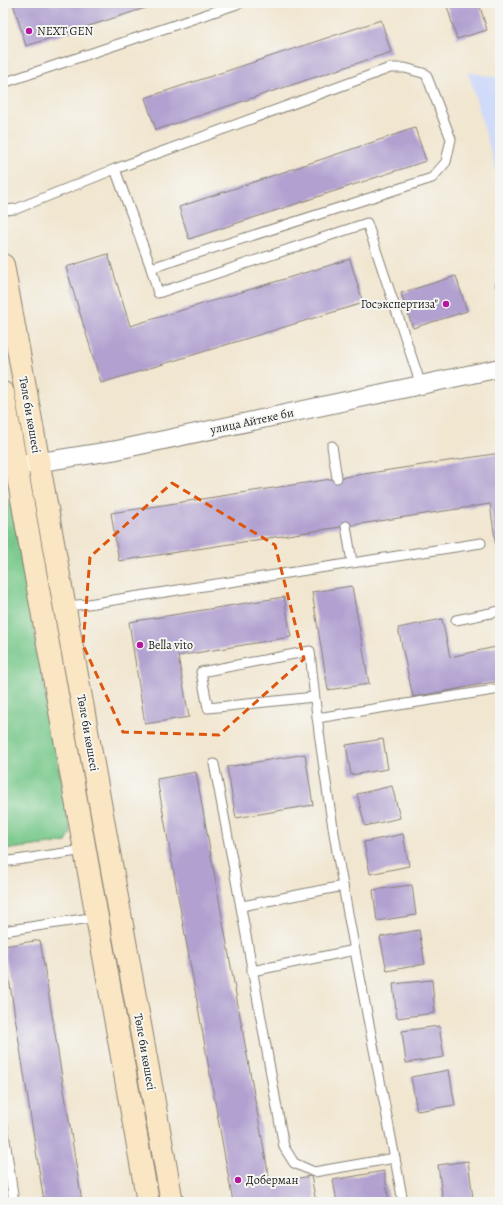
<svg xmlns="http://www.w3.org/2000/svg" width="503" height="1205" viewBox="0 0 503 1205" font-family="Alegreya,serif">
<rect width="100%" height="100%" fill="#f6f6f2"/>
<filter id="ink" filterUnits="userSpaceOnUse"><feTurbulence type="fractalNoise" baseFrequency=".025" numOctaves="2"/><feDisplacementMap in="SourceGraphic" scale="8" xChannelSelector="R" yChannelSelector="G"/><feConvolveMatrix kernelMatrix="1 2 1 2 8 2 1 2 1" color-interpolation-filters="sRGB"/></filter>
<filter id="wash" filterUnits="userSpaceOnUse"><feTurbulence type="fractalNoise" baseFrequency=".012" numOctaves="4" result="noise"/><feDisplacementMap in="SourceGraphic" scale="16" xChannelSelector="R" yChannelSelector="G"/><feGaussianBlur stdDeviation="0.9" result="paint"/><feColorMatrix in="noise" values="0 0 0 0 0 0 0 0 0 0 0 0 0 0 0 0 0 1.4 0 .05"/><feComposite in="paint" operator="in"/></filter>
<g filter="url(#wash)">
<rect width="100%" height="100%" fill="#f1e6d0"/>
<path fill="#d0daf9" d="M468,72L500,78V184Z"/>
<path fill="#77c88a" stroke="#4a7253" d="M3,495L11,503L71,833L66,842L3,850Z"/>
<g id="blocks">
<g fill="#b1a0d0">
<path d="M13,3H48V4L161,3L26,46Z"/>
<path d="M446,3H479L487,30L457,39Z"/>
<path d="M381,20L391,52L156,130L145,98Z"/>
<path d="M415,128L426,161L189,239L179,207Z"/>
<path d="M108,254L130,326L350,259L363,303L101,383L66,267Z"/>
<path d="M456,276L467,311L413,328L401,293Z"/>
<path d="M500,283V297L495,285Z"/>
<path d="M500,453V546H496L490,504L119,561L111,513Z"/>
<path d="M352,586L369,684L328,690L312,592Z"/>
<path d="M284,597L291,637L178,656L189,717L145,724L129,622Z"/>
<path d="M442,619L450,657L500,646V681L413,697L398,628Z"/>
<path d="M383,739L388,769L351,775L346,745Z"/>
<path d="M305,754L313,805L236,818L227,767Z"/>
<path d="M196,772L270,1183L311,1176L316,1202H233L157,779Z"/>
<path d="M392,786L400,818L365,826L357,794Z"/>
<path d="M403,834L409,866L370,874L364,842Z"/>
<path d="M412,885L416,915L377,921L373,890Z"/>
<path d="M419,930L425,964L387,971L380,937Z"/>
<path d="M40,940L82,1202H44L4,946Z"/>
<path d="M432,980L435,1013L397,1018L393,984Z"/>
<path d="M439,1026L444,1057L406,1063L402,1031Z"/>
<path d="M449,1070L455,1105L417,1111L411,1077Z"/>
<path d="M468,1161L473,1198L443,1202L438,1165Z"/>
<path d="M384,1171L389,1202H337L333,1180Z"/>
</g>
</g>
</g>
<g filter="url(#ink)">
<use href="#blocks" fill-opacity="0" stroke="#868176" stroke-width="1"/>
<g fill="none" stroke-linecap="round" stroke-linejoin="round">
<defs>
<g id="service">
<path d="M3,83L240,3"/>
<path d="M3,210L16,209L115,169L390,68H405L426,74L451,139L446,162L432,178L151,268L115,169"/>
<path d="M151,268L158,293L367,223L421,385"/>
<path d="M332,446L337,478"/>
<path d="M346,526L352,562"/>
<path d="M65,606L88,604L481,543"/>
<path d="M456,620L500,611"/>
<path d="M314,697L208,708L201,672L310,651C327,836 370,1019 403,1202"/>
<path d="M317,718L500,689"/>
<path d="M214,764C239,892 261,1019 284,1147L294,1163L314,1172L395,1158"/>
<path d="M3,862L85,850"/>
<path d="M242,906L343,886"/>
<path d="M3,931L97,917"/>
<path d="M252,971L355,950"/>
<path d="M3,1126L14,1202"/>
</g>
<path id="minor" d="M3,468L117,450L500,368"/>
<g id="secondary">
<path d="M3,265L172,1202"/>
<path d="M3,393L148,1202"/>
</g>
</defs>
<use href="#service" stroke="#868176" stroke-width="11"/>
<use href="#minor" stroke="#868176" stroke-width="20"/>
<use href="#secondary" stroke="#868176" stroke-width="24"/>
<use href="#service" stroke="#fff" stroke-width="9"/>
<use href="#minor" stroke="#fff" stroke-width="18"/>
<use href="#secondary" stroke="#fbe6c4" stroke-width="22"/>
</g>
</g>
<path fill="none" stroke="#de560d" stroke-width="3" stroke-dasharray="8 5" stroke-linejoin="round" d="M172,483L275,545L304,659L219,735L123,732L83,645L90,557Z"/>
<g fill="#b5179e" stroke="#f6f6f2" stroke-width="1.5">
<circle cx="29" cy="31" r="4"/>
<circle cx="446" cy="304" r="4"/>
<circle cx="140" cy="645" r="4"/>
<circle cx="238" cy="1180" r="4"/>
</g>
<g text-anchor="middle" dominant-baseline="central" stroke-width="4" stroke-linejoin="round" paint-order="stroke">
<g font-size="12" fill="#1c1c1c" stroke="#f6f6f2" text-anchor="start">
<text x="37" y="31">NEXT GEN</text>
<text x="438" y="304" text-anchor="end">Госэкспертиза"</text>
<text x="148" y="645">Bella vito</text>
<text x="246" y="1180">Доберман</text>
</g>
<g font-size="12" fill="#1c1c1c" stroke="#f6f6f2">
<text transform="translate(30 415) rotate(80)">Төле би көшесі</text>
<text transform="translate(252 421) rotate(-12)">улица Айтеке би</text>
<text transform="translate(88 733) rotate(80)">Төле би көшесі</text>
<text transform="translate(145 1052) rotate(80)">Төле би көшесі</text>
</g>
</g>
<rect width="503" height="1205" fill="none" stroke="#f6f6f2" stroke-width="16"/>
</svg>
